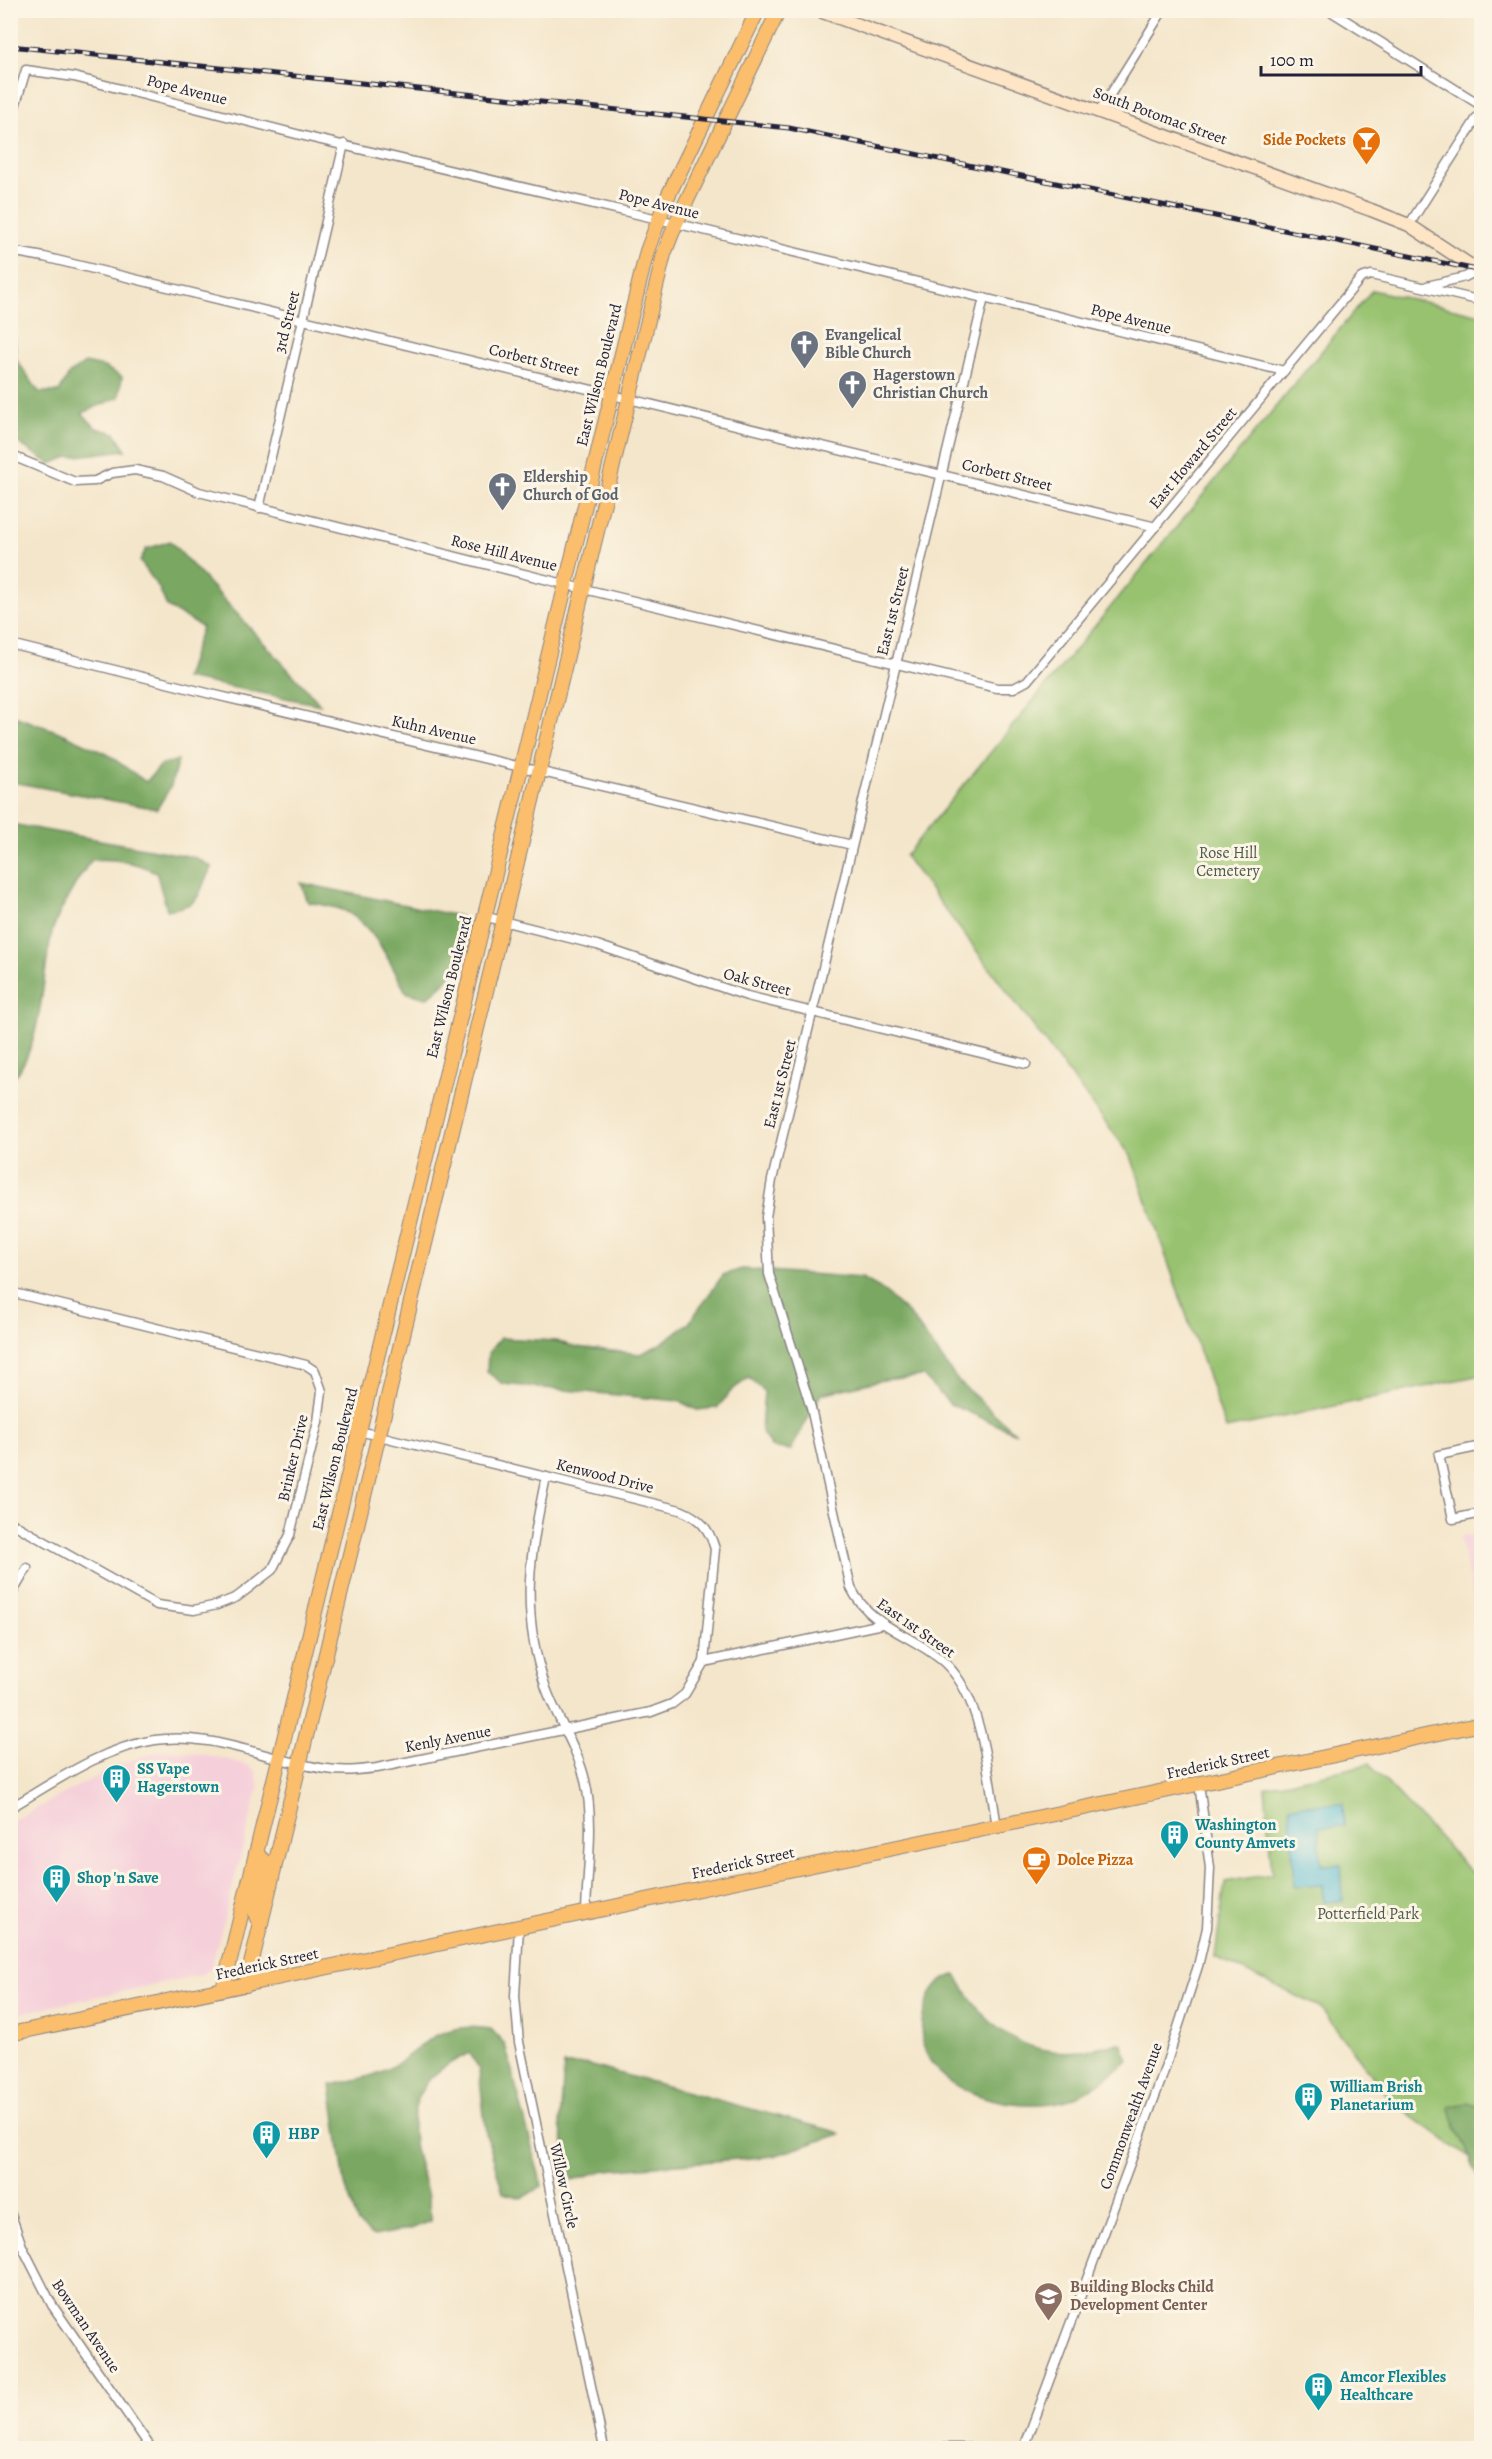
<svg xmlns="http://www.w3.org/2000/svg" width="1492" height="2459" viewBox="0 0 1492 2459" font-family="Alegreya,serif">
<rect width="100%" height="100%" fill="#fcf5e5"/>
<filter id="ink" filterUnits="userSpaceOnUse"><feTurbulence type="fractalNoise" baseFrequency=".0167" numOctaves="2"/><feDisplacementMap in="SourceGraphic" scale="12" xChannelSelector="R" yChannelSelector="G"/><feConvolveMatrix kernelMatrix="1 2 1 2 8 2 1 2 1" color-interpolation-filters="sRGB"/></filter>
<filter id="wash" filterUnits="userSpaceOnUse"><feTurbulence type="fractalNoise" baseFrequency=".008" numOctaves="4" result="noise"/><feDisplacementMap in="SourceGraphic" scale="24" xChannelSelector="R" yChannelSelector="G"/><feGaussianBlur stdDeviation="1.35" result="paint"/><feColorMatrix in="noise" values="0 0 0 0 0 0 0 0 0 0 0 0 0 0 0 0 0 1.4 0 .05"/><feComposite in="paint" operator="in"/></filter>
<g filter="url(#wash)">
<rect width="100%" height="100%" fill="#f4e6cb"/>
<g fill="#f5cfda">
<path d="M1481,1533H1482L1481,1635L1460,1537Z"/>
<path d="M170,1750L213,1756L248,1765L256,1772L259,1786L211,1968L203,1974L11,2015V1822L116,1766L152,1753Z"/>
</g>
<g fill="#98c26f" stroke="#5d7255" stroke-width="1.5">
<path d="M1372,290L1481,315V1375L1226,1429L1131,1156L905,856Z"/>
<path d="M1369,1764L1481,1882V2166L1392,2102L1320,2007L1215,1957L1225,1882L1272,1874L1265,1787Z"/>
</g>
<g fill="#7aa862" stroke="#4e654e" stroke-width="1.5">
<path d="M11,334L15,338L16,359L39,392H59L69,374L85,363L104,367L122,377L119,397L82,413L96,428L115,433L126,450L69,457L50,464L11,438Z"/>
<path d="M170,541L321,705L185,678L202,627L167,607L159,588L140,561L146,549Z"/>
<path d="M11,715L62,733L107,754L146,782L160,766L178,760L171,786L157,809L11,782Z"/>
<path d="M11,824L194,857L212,867C195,894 206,905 167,910L156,872C134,862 116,858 92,860C81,872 57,915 52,932C42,973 43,1050 11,1080Z"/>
<path d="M301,883L458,916L475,924C463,955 455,980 426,998L406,992C391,965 376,929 349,913C338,906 320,905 308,902Z"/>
<path d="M742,1269L862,1278L880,1288L910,1315L958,1381L1016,1433L950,1404L923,1376L883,1380L821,1394L791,1450L771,1447L761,1431L764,1391L749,1378L732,1390L717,1408L697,1410L679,1401L503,1384L487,1372L488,1353L500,1338L556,1341L576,1347L640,1354L657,1346L689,1323L723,1275Z"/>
<path d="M956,1974C982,2024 1020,2057 1081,2051C1094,2049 1107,2044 1121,2043L1128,2061C1111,2074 1091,2092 1070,2099C1014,2117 900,2089 925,2009C931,1988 936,1982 956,1974Z"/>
<path d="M471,2027L491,2029L505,2044L542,2186L522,2198L503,2193L486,2133L479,2070L470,2053C427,2072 408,2094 414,2143C418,2170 431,2192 430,2221L411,2229L374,2236L358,2224L345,2185L331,2085C347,2081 366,2079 381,2072C419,2056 422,2030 471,2027Z"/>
<path d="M584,2064L837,2132L840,2134L774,2156L606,2170L572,2180L560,2125L564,2065Z"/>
<path d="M1467,2103L1481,2107V2225L1480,2181L1448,2107Z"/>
</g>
<path fill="#54bad2" stroke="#3b6e86" stroke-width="1.5" d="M1343,1803L1344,1826L1319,1827L1321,1865H1341L1343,1901L1323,1902L1322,1885L1294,1887L1290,1806Z"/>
</g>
<g filter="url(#ink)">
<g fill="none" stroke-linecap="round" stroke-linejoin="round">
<defs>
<g id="street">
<path d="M1329,10L1482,106"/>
<path d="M1100,111L1163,10"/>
<path d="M10,123L26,70L74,77L312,138L658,219L1284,371"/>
<path d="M1409,225L1482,110"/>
<path d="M10,251L44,257L1156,527"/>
<path d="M1427,286L1465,277L1478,270"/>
<path d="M984,298L772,1180L766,1217L769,1274L811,1408L851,1588C871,1629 917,1636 947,1665C984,1702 988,1777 997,1826"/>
<path d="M10,455L75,482L95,481L112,473L135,470L163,476L199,492L584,589L997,688H1014L1027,681L1361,278L1371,275L1482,301"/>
<path d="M259,508L344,144"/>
<path d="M10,644L211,694L852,845"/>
<path d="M483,916L597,945L747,996L1026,1064"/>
<path d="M10,1292L306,1365L315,1371L322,1391L318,1422L290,1535L272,1570L237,1597L217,1605L194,1610L157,1605L10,1522"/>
<path d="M359,1431L680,1510C700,1518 709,1528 715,1549L704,1662"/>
<path d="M1482,1446L1439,1455L1453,1519L1482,1513"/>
<path d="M546,1477C530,1554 519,1611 546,1688C557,1719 577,1747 585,1780C595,1822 587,1870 586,1912"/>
<path d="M10,1597L27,1568"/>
<path d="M10,1808C56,1781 102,1748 155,1740C213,1731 271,1762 327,1769C344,1772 360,1770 377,1768L651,1712L672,1704L685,1694L704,1662L882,1624"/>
<path d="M519,1928L515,1996L519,2042L604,2448"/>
<path d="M10,2212L22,2246L52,2305L151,2448"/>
<path d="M938,2448H970"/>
<path d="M1024,2448L1161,2080L1198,1966L1207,1928L1210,1868L1199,1783"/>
</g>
<path id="secondary" d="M817,10L1371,210L1409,225L1482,273"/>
<g id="primary">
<path d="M256,1854L266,1862C263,1880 246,1909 261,1924"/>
<path d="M246,1985L664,254L676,223L779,10"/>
<path d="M223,1989L647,251L667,198L758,10"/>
<path d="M10,2034L1482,1724"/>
</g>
</defs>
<use href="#street" stroke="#8b8483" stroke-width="11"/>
<use href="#secondary" stroke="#8b8483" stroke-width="15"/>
<use href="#primary" stroke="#8b8483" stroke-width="16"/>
<use href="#street" stroke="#fff" stroke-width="8"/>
<use href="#secondary" stroke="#fde5c5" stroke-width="12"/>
<use href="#primary" stroke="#fabe6d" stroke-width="14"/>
<defs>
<path id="rail" d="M10,46L789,128L1482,271"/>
</defs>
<use href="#rail" stroke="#22223b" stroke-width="5"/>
<use href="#rail" stroke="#fcf5e5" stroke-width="3" stroke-dasharray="9" stroke-linecap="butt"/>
</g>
</g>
<defs>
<symbol id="bar-pin" viewBox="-11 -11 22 30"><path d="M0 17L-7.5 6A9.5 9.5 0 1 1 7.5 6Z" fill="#e8710a" stroke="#fcf5e5"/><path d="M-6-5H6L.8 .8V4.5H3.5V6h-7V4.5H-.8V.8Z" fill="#fff"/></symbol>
<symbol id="church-pin" viewBox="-11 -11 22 30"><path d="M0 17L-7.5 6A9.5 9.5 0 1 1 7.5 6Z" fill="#6b7280" stroke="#fcf5e5"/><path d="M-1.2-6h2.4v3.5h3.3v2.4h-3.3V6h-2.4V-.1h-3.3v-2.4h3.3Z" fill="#fff"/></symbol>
<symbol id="building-pin" viewBox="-11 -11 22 30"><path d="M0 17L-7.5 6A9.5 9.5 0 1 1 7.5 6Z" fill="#0f9aa8" stroke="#fcf5e5"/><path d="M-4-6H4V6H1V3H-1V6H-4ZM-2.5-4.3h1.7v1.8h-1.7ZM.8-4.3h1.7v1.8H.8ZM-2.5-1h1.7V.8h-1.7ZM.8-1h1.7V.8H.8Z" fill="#fff"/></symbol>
<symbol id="cafe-pin" viewBox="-11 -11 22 30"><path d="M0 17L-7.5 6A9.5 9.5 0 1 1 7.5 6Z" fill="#e8710a" stroke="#fcf5e5"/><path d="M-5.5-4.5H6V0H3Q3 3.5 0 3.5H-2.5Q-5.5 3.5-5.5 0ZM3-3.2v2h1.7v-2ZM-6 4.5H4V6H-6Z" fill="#fff"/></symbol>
<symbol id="school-pin" viewBox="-11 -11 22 30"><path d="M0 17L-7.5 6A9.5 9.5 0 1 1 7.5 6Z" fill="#8d6e63" stroke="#fcf5e5"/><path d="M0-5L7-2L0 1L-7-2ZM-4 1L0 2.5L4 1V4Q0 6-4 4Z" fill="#fff"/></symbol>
</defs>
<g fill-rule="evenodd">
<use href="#bar-pin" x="1350" y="124" width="33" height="45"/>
<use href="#church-pin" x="788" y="328" width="33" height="45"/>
<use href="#church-pin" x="836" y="368" width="33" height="45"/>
<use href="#church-pin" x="486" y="470" width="33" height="45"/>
<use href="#building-pin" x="100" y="1762" width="33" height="45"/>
<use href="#building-pin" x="1158" y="1818" width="33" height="45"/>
<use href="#cafe-pin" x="1020" y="1844" width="33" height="45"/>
<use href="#building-pin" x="40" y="1862" width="33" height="45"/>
<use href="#building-pin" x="1292" y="2080" width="33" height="45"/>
<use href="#building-pin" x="250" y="2118" width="33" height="45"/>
<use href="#school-pin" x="1032" y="2280" width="33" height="45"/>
<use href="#building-pin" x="1302" y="2370" width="33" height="45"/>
</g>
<g text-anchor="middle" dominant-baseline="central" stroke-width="6" stroke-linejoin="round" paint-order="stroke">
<g font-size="16" fill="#22223b" stroke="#fcf5e5">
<text transform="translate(187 90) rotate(14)">Pope Avenue</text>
<text transform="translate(1160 116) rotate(20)">South Potomac Street</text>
<text transform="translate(659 204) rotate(14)">Pope Avenue</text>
<text transform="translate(1131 319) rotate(14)">Pope Avenue</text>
<text transform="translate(287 322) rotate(-76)">3rd Street</text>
<text transform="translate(534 360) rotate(14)">Corbett Street</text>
<text transform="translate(599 375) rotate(-76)">East Wilson Boulevard</text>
<text transform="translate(1193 458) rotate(-50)">East Howard Street</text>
<text transform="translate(1007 475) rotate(14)">Corbett Street</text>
<text transform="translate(504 553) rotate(14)">Rose Hill Avenue</text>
<text transform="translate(893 611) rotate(-76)">East 1st Street</text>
<text transform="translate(434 730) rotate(13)">Kuhn Avenue</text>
<text transform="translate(757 982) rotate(15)">Oak Street</text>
<text transform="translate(449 987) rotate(-76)">East Wilson Boulevard</text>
<text transform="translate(780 1084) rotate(-76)">East 1st Street</text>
<text transform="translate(293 1458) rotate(-77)">Brinker Drive</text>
<text transform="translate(335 1459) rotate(-76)">East Wilson Boulevard</text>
<text transform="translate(605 1476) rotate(14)">Kenwood Drive</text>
<text transform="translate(916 1628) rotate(35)">East 1st Street</text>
<text transform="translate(448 1739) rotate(-11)">Kenly Avenue</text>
<text transform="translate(1218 1763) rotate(-12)">Frederick Street</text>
<text transform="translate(743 1863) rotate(-12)">Frederick Street</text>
<text transform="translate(267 1964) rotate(-12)">Frederick Street</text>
<text transform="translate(1131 2116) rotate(-70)">Commonwealth Avenue</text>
<text transform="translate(564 2186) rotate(78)">Willow Circle</text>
<text transform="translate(86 2326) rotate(56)">Bowman Avenue</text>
</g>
<g font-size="16" font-weight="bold" fill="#c56008" stroke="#fcf5e5" text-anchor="end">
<text x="1346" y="140">Side Pockets</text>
<text x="1057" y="1860" text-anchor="start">Dolce Pizza</text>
</g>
<g font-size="16" font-weight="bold" fill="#5b616d" stroke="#fcf5e5" text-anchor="start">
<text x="825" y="335">Evangelical<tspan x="825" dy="18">Bible Church</tspan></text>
<text x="873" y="375">Hagerstown<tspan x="873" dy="18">Christian Church</tspan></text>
<text x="523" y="477">Eldership<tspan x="523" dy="18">Church of God</tspan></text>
</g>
<g font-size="16" fill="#4b5a4d" stroke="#fcf5e5">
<text x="1228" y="853">Rose Hill<tspan x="1228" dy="18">Cemetery</tspan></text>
<text x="1368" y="1914">Potterfield Park</text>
</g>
<g font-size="16" font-weight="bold" fill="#0d838f" stroke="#fcf5e5" text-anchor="start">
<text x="137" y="1769">SS Vape<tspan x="137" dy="18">Hagerstown</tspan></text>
<text x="1195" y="1825">Washington<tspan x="1195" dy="18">County Amvets</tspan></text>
<text x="77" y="1878">Shop 'n Save</text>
<text x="1330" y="2087">William Brish<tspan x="1330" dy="18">Planetarium</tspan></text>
<text x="288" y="2134">HBP</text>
<text x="1340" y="2377">Amcor Flexibles<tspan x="1340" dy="18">Healthcare</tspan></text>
</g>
<g font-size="16" font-weight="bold" fill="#785e54" stroke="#fcf5e5" text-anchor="start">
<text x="1070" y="2287">Building Blocks Child<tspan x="1070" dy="18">Development Center</tspan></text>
</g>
</g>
<rect width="1492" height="2459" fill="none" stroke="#fcf5e5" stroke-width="36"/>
<path d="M1261 66v9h160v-9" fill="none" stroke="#22223b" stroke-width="3"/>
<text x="1270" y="66" font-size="18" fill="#22223b" stroke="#fcf5e5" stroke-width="4.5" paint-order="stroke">100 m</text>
</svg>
